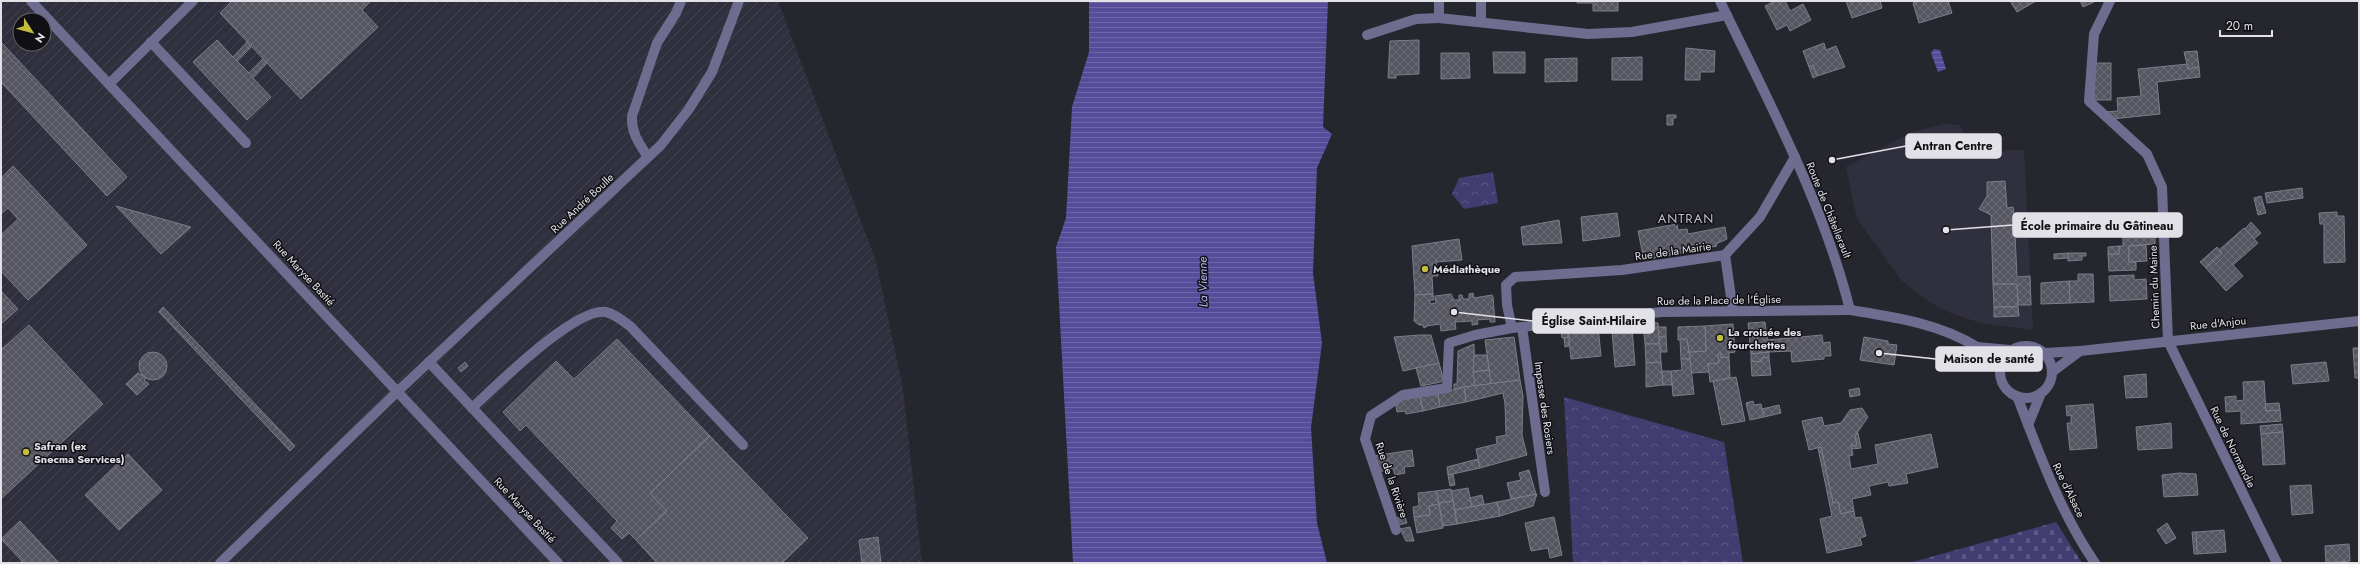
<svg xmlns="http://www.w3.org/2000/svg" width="2360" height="564" viewBox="0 0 2360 564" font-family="Jost,sans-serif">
<defs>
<pattern id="industrial-furrows" width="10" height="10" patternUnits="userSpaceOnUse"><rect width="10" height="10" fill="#302f3d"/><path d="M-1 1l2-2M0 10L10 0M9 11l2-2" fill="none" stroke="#444350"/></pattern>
<pattern id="cemetery-stones" width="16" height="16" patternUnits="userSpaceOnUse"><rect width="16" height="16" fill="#423c70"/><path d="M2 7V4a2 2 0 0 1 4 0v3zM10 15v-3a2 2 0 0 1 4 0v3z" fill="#5d5884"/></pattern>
<pattern id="park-crowns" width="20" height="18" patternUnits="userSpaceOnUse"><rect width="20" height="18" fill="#423c70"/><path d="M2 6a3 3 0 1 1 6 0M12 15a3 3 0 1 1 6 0" fill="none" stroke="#5d5884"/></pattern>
<pattern id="water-rules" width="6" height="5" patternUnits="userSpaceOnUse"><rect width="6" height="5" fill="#564c99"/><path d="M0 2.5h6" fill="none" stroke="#6e66a7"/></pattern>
<pattern id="building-cross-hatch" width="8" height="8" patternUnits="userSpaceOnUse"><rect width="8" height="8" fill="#565661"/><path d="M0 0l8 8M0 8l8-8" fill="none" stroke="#6e6e78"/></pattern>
</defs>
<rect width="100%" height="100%" fill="#26262f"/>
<path fill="#302f3d" d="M1943,124L1960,125L1973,150L1995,154L2009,150H2024L2033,330L1981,323L1948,312L1930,302L1902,281L1857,219L1846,167L1912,132Z"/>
<path fill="url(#industrial-furrows)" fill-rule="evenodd" d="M1,1H778L876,261L903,389L922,563H1ZM20,20H44V44H20Z"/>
<path fill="url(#cemetery-stones)" d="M2056,522L2082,563H1909Z"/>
<g fill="url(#park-crowns)">
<path d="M1493,172L1498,203L1464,209L1452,194L1459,178Z"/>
<path d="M1564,397L1724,442L1743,563H1573Z"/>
</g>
<g fill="url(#water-rules)">
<path d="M1089,1H1328L1323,127L1332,134L1317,168L1313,273L1322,343L1311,428L1317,523L1327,563H1073L1056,247L1066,218L1072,107L1089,52Z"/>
<path d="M1934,49L1940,50L1946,69L1938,72L1931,53Z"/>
</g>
<g fill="url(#building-cross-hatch)" stroke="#7d7d89">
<path d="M232,1H371L362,10L378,27L301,99L220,13Z"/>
<path d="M1577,1H1618V11H1593V3H1577Z"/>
<path d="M1775,1H1785L1790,11L1803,4L1811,20L1790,31L1787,25L1777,30L1765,6Z"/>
<path d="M1846,1H1880L1882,8L1852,18Z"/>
<path d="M1919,1H1948L1952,13L1919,23L1913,3Z"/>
<path d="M2010,1H2036L2017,12Z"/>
<path d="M2080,1H2094V2L2083,7Z"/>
<path d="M217,40L233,57L247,42L251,47L237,61L249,73L263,59L267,63L253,78L271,97L247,120L193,62Z"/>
<path d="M1419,40V74L1396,75V78H1388L1390,41Z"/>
<path d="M1,42L127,177L107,196L1,82Z"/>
<path d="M1824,43L1826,50L1836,46L1845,67L1817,76L1813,65L1809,67L1803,51Z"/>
<path d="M1686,48L1715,51L1714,72H1700V80H1685Z"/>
<path d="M2197,51L2199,67L2188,69L2184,52Z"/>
<path d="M1493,52H1525V73H1494Z"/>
<path d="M1441,53H1469L1470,78L1441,79Z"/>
<path d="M1642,57V80H1612V58Z"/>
<path d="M1577,58V81L1545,82V59Z"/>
<rect x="2094" y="63" width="17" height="37"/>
<path d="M2188,64V69L2199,67L2200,77L2157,82L2160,114L2112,119L2105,112L2118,111L2117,98L2141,96L2138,69Z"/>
<path d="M1813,65L1817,76L1813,78L1809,67Z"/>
<path d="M1667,115H1676V118H1673V125H1667Z"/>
<path d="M13,166L87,245L28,300L1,271V235L18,219L8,208L1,214V178Z"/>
<path d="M2005,181L2007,208L2013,207L2014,214L2017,277L2030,276L2031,305H2018L2017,284H1993L1991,215L1979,209L1987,196V182Z"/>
<path d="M2302,188L2303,198L2267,203L2265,193Z"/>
<path d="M2261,196L2266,213L2258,215L2254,198Z"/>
<path d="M116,206L191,227L161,254Z"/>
<path d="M2337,212V216H2344L2345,262L2324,263V224H2320L2319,213Z"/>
<path d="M1617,213L1620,236L1583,241L1581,217Z"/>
<path d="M1559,220L1562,243L1523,245L1521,227Z"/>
<path d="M2251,222L2261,233L2254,239L2245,229Z"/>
<path d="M1677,224L1678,230L1687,229L1688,234L1725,227L1727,239L1716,244L1717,246L1644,260L1638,231Z"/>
<path d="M2244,228L2258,243L2233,265L2243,276L2226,291L2206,268L2222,253L2219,250Z"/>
<path d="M2155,232V244L2129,246V262H2136V270L2109,271L2108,254H2119V246H2123V235Z"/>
<path d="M1459,239L1462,260L1436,262L1438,276H1432L1433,294L1415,295L1412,246Z"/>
<path d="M2146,245L2147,261L2129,262V246Z"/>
<path d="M2119,246V254H2108V247Z"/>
<path d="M2217,247L2222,253L2206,268L2200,262Z"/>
<path d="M2068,253V258L2054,259V254Z"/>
<path d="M2068,253H2086V256H2082V260L2068,261Z"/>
<path d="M2078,274H2093L2094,302L2070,303L2069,281H2078Z"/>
<path d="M2134,275V280L2146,279L2147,299L2110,301L2109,276Z"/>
<path d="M2069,281L2070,303L2041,304V283Z"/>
<path d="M1993,284H2017L2018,307H1994Z"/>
<path d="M1,291L18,309L1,324Z"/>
<path d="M1473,293L1474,298L1492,295L1493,297L1495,322H1490V319L1477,320L1478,324L1472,325V321L1455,322L1456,329L1441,331L1440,324L1427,326L1425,328L1423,327L1424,325H1419L1414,321L1415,295L1433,294L1434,300H1430V304L1436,303L1435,296L1451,294L1454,300H1459V295H1462L1463,299H1469V294Z"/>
<path d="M163,307L295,446L290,451L159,312Z"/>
<path d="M1994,307H2018L2019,316L1994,317Z"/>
<path d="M1643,322L1658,323L1660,344H1645Z"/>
<path d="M1765,322L1769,352L1751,354L1748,323Z"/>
<path d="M1733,324L1735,352L1729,353V357L1721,358V353L1718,354L1719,363L1708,364L1709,372L1691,373L1689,352L1706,351L1705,326Z"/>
<path d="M29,325L103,404L1,499V350Z"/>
<path d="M1598,326L1601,356L1571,359L1568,330Z"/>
<path d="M1705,326L1706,351L1689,352L1687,339L1678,340V327Z"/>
<path d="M1658,327H1666V337H1659Z"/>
<path d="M1632,328L1635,365L1615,367L1612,330Z"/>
<path d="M1568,330L1569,337L1562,338L1561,331Z"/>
<path d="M1420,335H1431L1439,363L1403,371L1394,337Z"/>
<path d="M1822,335L1823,343L1830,342L1831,356H1824V359L1792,362L1791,351L1769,352L1767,340Z"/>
<path d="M1514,337L1520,380L1491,384L1485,340Z"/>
<path d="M1569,337V346L1565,347L1564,338Z"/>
<path d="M1659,337H1666L1667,352H1660Z"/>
<path d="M1864,337L1888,341V344L1897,345L1894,365L1860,360Z"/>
<path d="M617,339L710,436L650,493L667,511L636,540L629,533L622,539L611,528L617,521L526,425L520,431L503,412L556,361L574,379Z"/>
<path d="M1680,339H1687L1690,359H1681Z"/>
<path d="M1474,344L1475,386L1454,389V384H1457L1458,351Z"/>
<path d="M1645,344H1660L1661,362L1646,363Z"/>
<path d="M2353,348H2359V378H2355Z"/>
<circle cx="153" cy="366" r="14"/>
<path d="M1769,352V357L1762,358V362L1751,361V354Z"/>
<path d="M1721,353V358L1729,357L1730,378L1710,382L1708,364L1719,363L1718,354Z"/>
<path d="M1474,355H1487L1489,370L1473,372Z"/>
<path d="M1769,357L1771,375L1752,376L1751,361L1762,362V358Z"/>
<path d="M1681,359H1690L1694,394L1673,396L1671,371L1682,370Z"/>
<path d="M465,362L468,366L461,372L458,368Z"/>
<path d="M1661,362L1663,385L1646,387V363Z"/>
<path d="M2326,362L2329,381L2293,384L2291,365Z"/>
<path d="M1439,363L1443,378L1441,382L1421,386L1416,368Z"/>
<path d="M1489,370L1491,384L1475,386L1473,372Z"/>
<path d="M1662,371H1671L1672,385H1663Z"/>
<path d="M138,373L146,378L144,380L149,384L137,395L126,384Z"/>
<path d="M2146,374L2147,397L2126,398L2124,376Z"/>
<path d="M1736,377L1745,421L1722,425L1713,381Z"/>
<path d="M1520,380L1523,396L1522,435L1527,455L1480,468L1476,449L1497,444L1496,437L1506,435L1505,404L1503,393L1466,402L1464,387Z"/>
<path d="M2264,381L2266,411L2280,410L2281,421L2241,424V411L2226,412L2225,397L2236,396V401L2244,400L2243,382Z"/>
<path d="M1464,387L1466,402L1440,407L1438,394Z"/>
<path d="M1859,388L1860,395L1850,397L1849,390Z"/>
<path d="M1438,394L1440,407L1423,411L1420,397Z"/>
<path d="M1420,397L1423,411L1406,414L1405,411L1397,412L1396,405L1404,399Z"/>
<path d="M1753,401L1754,405L1761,404L1764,417L1750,420L1746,403Z"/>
<path d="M2279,403L2280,410L2266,411L2265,404Z"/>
<path d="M2093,404L2097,448L2070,450L2067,423H2071V415L2067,416L2066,406Z"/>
<path d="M1779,405L1781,413L1764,417L1762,409Z"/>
<path d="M1862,408L1868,417L1855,436L1857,445L1851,446L1853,455L1849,456L1851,469L1878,464L1875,445L1931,434L1938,467L1906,474L1908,483L1889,486L1888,482L1869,486L1871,495L1852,499L1854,511L1841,514L1838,502L1833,503L1821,447L1809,450L1802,421L1822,417L1824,426L1841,423L1850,410Z"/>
<path d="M2171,423L2172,448L2138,450L2136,427Z"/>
<path d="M2282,424L2283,432L2261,434L2260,426Z"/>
<path d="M2283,432L2285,464L2263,465L2261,434Z"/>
<path d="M1858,433L1861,448L1852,449L1851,446L1857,445L1855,436Z"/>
<path d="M710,436L808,538L782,563H657L636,540L667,511L650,493Z"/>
<path d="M1821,447L1833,503L1838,502L1841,514L1854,511L1855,518L1861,517L1866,536L1860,538L1862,545L1827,553L1820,519L1832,516L1818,448Z"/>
<path d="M1412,450L1414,466L1404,467L1405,473L1395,475L1393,468L1379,472L1374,456Z"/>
<path d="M128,454L162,490L119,530L85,495Z"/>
<path d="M1478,459L1480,468L1448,475L1447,467Z"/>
<path d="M1529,470L1536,494L1511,499L1507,483L1521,480L1519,473Z"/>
<path d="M2180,473L2196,474L2198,495L2164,497L2162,475Z"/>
<path d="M1453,474L1455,485L1450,486L1448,475Z"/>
<path d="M2311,485L2313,513L2292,515L2290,486Z"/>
<path d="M1468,488L1472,507L1455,510L1451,491Z"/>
<path d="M1451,489L1453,501L1439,503L1436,491Z"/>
<path d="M1436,491L1439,504L1429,506L1430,515L1414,517L1413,507L1419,506L1418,493Z"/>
<path d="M1537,494L1533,506L1500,516L1497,502Z"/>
<path d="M1482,495L1484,504L1472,507L1470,498Z"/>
<path d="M1453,501L1457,524L1443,526L1439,503Z"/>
<path d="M1497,502L1500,516L1457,524L1455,510Z"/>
<path d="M1439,504L1443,528L1417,533L1414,517L1430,515L1429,506Z"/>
<path d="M1405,517L1407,523L1399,525L1396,518Z"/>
<path d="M1554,517L1562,555L1550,558L1548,548L1531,551L1525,523Z"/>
<path d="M20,521L59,563H20L22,561L1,539Z"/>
<path d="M2167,523L2176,538L2166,544L2157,530Z"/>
<path d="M1410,527L1414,541H1406L1400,529Z"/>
<path d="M2224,530L2226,552L2197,554L2196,532Z"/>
<path d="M2192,532H2196L2197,554H2194Z"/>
<path d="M878,537L881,563H862L859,540Z"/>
<path d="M2349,544L2350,561L2326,563L2325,546Z"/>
</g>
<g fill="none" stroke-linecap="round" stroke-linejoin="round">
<g stroke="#6e6c8f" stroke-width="10">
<path d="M31,1L558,563"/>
<path d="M1439,1V18L1588,34L1632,32L1727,15"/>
<path d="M1481,1V21"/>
<path d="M1720,1C1768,101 1823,202 1850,310C1893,317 1939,323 1977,347C1985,353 1993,361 2000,367"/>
<path d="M2110,1L2094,34L2089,101L2147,154L2162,187L2168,341L2277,563"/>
<path d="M1367,35L1416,19L1439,18"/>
<path d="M151,42L246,143"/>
<path d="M109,84L193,1"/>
<path d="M648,157C639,143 631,133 632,116L657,43L676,13L681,1"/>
<path d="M1795,157L1760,217L1725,255L1622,270L1515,277L1506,285L1507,305L1512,328L1662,312L1850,310"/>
<path d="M1725,255L1733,311"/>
<path d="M1522,327L1545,492"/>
<circle cx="2026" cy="372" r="26"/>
<path d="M1977,347L2010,350"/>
<path d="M2045,353L2080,351L2359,321"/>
<path d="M429,362L618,563"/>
<path d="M2052,372L2080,351"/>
<path d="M2017,396C2039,453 2060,512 2095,563"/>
<path d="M472,408C496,386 575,307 606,312C615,314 623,321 630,326L743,445"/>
<path d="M2028,425L2041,393"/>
<path d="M1396,530L1365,439L1371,416L1403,395L1447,388L1449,343L1475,335L1512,328"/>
<path d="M220,563L398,391L661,145L689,109L712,72L739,1"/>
</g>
</g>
<g fill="#c3bd3e" stroke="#0f0f14" stroke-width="1.5">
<circle cx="1425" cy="269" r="4"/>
<circle cx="1720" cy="338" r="4"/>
<circle cx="26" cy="452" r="4"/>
</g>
<g text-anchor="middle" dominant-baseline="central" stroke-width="3" stroke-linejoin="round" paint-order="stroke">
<g font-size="11" fill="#e1e1e7" stroke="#0f0f14">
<text transform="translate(582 203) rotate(-43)">Rue André Boulle</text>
<text transform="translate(1829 210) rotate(68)">Route de Châtellerault</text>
<text transform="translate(1673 251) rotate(-8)">Rue de la Mairie</text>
<text transform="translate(304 273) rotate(47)">Rue Maryse Bastié</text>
<text transform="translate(2154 287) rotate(-92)">Chemin du Maine</text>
<text transform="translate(1719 300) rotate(-1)">Rue de la Place de l'Église</text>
<text transform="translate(2218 323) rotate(-6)">Rue d'Anjou</text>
<text transform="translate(1545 408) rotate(82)">Impasse des Rosiers</text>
<text transform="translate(2233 447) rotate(64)">Rue de Normandie</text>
<text transform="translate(1392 480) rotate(71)">Rue de la Rivière</text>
<text transform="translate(2069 490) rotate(64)">Rue d'Alsace</text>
<text transform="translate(525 510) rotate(47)">Rue Maryse Bastié</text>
</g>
<g font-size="11" font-weight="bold" fill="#e1e1e7" stroke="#0f0f14" text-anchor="start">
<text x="1433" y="269">Médiathèque</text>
<text x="1728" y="332">La croisée des<tspan x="1728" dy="13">fourchettes</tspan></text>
<text x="34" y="446">Safran (ex<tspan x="34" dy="13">Snecma Services)</tspan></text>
</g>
<g font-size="12" font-style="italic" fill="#bebafb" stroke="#0f0f14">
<text transform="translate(1203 282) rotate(-91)">La Vienne</text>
</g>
<g font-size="13" letter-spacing="1" fill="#bebecb" stroke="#0f0f14">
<text x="1686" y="218">ANTRAN</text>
</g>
</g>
<path fill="none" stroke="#e1e1e7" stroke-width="1.5" d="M1832 160L1906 146M1946 230L2013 225M1454 312L1533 321M1879 353L1936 359"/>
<g fill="#e1e1e7" stroke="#0f0f14" stroke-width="1.5">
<circle cx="1832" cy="160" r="4"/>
<circle cx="1946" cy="230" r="4"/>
<circle cx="1454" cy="312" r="4"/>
<circle cx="1879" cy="353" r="4"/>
</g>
<g fill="#e1e1e7" stroke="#e1e1e7" stroke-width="1.5">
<rect x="1906" y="134" width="95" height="24" rx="4"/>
<rect x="2013" y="213" width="169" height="24" rx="4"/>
<rect x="1533" y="309" width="121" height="24" rx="4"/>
<rect x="1936" y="347" width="106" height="24" rx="4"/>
</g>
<g font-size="12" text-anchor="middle" font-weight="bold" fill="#111">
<text x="1953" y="150">Antran Centre</text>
<text x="2097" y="230">École primaire du Gâtineau</text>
<text x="1594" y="325">Église Saint-Hilaire</text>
<text x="1989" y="363">Maison de santé</text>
</g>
<rect width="2360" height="564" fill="none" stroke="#e1e1e7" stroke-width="4"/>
<g transform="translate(32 32) rotate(126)"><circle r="19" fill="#0f0f14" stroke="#636368"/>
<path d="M0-3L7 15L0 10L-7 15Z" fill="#c3bd3e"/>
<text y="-6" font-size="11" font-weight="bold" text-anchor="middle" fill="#e1e1e7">N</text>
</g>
<path d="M2220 30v6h52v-6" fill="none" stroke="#e1e1e7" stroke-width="2"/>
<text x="2226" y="30" font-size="12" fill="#e1e1e7" stroke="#0f0f14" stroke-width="3" paint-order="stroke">20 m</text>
</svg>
